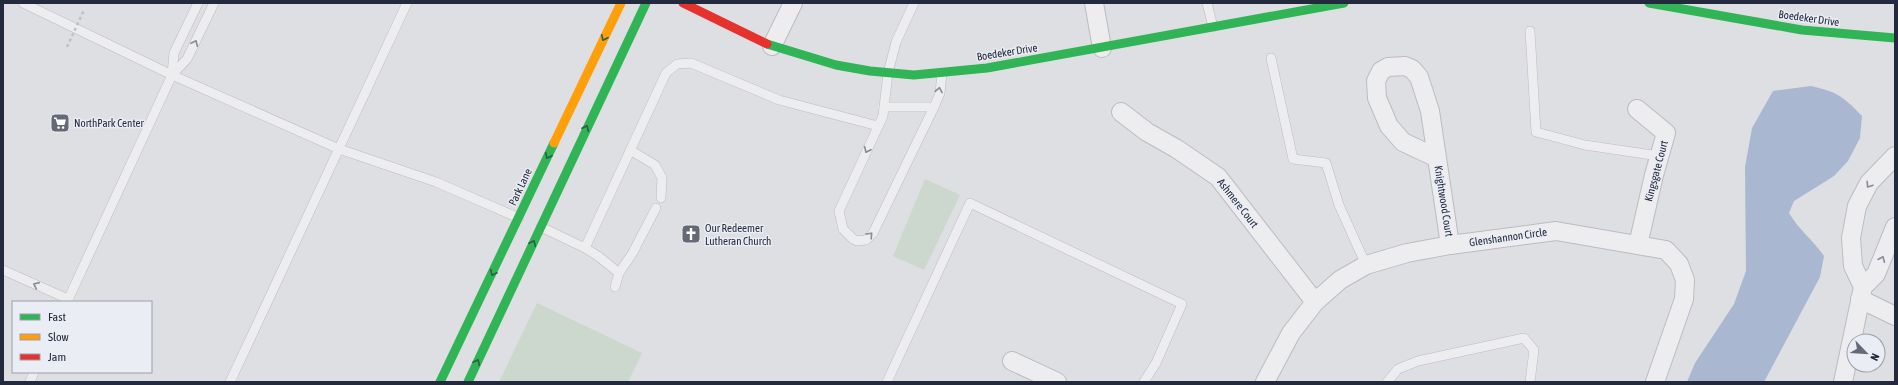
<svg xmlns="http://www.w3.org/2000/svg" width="1898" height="385" viewBox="0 0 1898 385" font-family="'Asap Condensed',sans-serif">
<rect width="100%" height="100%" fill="#dedfe3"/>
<g fill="#ccd7cd">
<path d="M925,179L960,195L924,270L893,256Z"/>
<path d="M537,303L642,353L628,382H499Z"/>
</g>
<path fill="#aab7d1" d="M1811,86C1837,92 1843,96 1862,116L1860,138L1848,161L1834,176L1794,201L1789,213C1799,230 1813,240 1824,256L1820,277L1764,382H1687L1695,363L1734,304L1746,271L1745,167L1752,128L1773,91Z"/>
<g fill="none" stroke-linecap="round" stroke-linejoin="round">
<defs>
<g id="lane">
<path d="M23,3L172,75L339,149L436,182L519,218"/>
<path d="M914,3L896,42L888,73L883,116L839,211L843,229L853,239L857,241L866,240L873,233L934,107L940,93L942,73"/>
<path d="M1207,3L1213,27"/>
<path d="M1530,31L1536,132L1585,145L1659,156"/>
<path d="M1271,58L1293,159L1326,163L1339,205L1366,265"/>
<path d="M172,75L174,53L198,3"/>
<path d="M884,107H934"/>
<path d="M630,150L655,165L662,178L661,198"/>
<path d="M541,227L585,248L598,256L619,273L615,287"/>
<path d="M585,248L666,73L677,64L691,63L779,100L878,126"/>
<path d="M3,270L68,299"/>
<path d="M619,273L632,254L656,208"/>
<path d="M67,302L172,75L187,59L214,3"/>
<path d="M30,382L34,372"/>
<path d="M230,382L407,3"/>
<path d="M887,382L970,203L1182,304L1156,363L1144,382"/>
<path d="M1387,382L1398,369L1418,361L1524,338L1534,350L1530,382"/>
</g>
<g id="street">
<path d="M1094,3L1102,48"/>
<path d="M772,46L793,3"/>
<path d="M1637,109L1666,133L1654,175L1638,245"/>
<path d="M1121,112L1147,132L1177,149L1218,177L1315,302"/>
<path d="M1437,158L1403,142L1389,126L1377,98L1376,81L1381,71L1388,67L1405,66L1412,69L1419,77L1430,111L1450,245"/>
<path d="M1863,287L1853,266L1851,238L1857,206L1869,183L1895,156"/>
<path d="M1860,299L1895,316"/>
<path d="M1012,361L1057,382"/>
<path d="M1265,382L1291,333L1315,302L1340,280L1366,265L1407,253L1450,245L1556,231L1666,250L1679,264L1685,280L1684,299L1655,382"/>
<path d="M1843,382L1863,287L1876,274L1895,227"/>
</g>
</defs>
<use href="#lane" stroke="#bbbcc1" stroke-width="10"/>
<use href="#street" stroke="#bbbcc1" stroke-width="20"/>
<use href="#lane" stroke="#ededf0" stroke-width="9"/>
<use href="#street" stroke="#ededf0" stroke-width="18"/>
<g stroke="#30b455" stroke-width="9">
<path d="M1649,3L1802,30L1895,38"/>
<path d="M767,44L836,65L870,71L914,75L987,68L1344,3"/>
<path d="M440,382L554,143"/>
<path d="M468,382L646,3"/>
</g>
<path stroke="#ff9f0a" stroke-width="9" d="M554,143L621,3"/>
<path stroke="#e5322d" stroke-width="9" d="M683,3L767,44"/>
<path stroke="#bfc0c7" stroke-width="2.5" stroke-dasharray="3 3" stroke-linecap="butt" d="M67,47L84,10"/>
</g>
<defs><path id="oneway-chevron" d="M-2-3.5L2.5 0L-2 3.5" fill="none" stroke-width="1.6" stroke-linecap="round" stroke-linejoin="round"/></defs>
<g stroke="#296147">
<use href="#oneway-chevron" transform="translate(604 38) rotate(115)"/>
<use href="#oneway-chevron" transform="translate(586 128) rotate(-65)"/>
<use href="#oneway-chevron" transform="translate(548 156) rotate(115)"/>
<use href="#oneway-chevron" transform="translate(533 243) rotate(-65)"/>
<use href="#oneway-chevron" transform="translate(493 273) rotate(116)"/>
<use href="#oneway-chevron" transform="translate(477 362) rotate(-65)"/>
</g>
<g stroke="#888c96">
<use href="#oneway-chevron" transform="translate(195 43) rotate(-65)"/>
<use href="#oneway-chevron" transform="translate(939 90) rotate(-79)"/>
<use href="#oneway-chevron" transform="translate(867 150) rotate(115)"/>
<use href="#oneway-chevron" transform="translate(1869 185) rotate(123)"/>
<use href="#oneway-chevron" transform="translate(870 235) rotate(-47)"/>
<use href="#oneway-chevron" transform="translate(1882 259) rotate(-67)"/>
<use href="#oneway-chevron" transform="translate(36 285) rotate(-156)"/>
</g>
<defs>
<symbol id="supermarket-square" viewBox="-11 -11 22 22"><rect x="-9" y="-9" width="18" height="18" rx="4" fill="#656977" stroke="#eaedf4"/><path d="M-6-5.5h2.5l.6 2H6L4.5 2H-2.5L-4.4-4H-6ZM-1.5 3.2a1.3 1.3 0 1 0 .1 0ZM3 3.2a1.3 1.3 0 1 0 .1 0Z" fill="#fff"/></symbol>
<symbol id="church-square" viewBox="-11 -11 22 22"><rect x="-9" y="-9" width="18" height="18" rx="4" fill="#656977" stroke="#eaedf4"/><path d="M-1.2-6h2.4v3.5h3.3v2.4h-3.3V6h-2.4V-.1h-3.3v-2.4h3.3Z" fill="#fff"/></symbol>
</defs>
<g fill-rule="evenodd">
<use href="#supermarket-square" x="49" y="112" width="22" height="22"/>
<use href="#church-square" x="680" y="223" width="22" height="22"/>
</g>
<g text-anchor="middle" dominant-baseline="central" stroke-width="3" stroke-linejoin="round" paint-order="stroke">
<g font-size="11" fill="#242a3d" stroke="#eaedf4">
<text transform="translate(1809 18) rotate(8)">Boedeker Drive</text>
<text transform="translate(1007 52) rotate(-9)">Boedeker Drive</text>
<text transform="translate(1656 171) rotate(-75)">Kingsgate Court</text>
<text transform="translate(520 187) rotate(-65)">Park Lane</text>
<text transform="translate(1444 201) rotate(81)">Knightwood Court</text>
<text transform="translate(1238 203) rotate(52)">Ashmere Court</text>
<text transform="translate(1508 237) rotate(-8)">Glenshannon Circle</text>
</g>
<g font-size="11" fill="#242a3d" stroke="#eaedf4" text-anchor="start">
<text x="74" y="123">NorthPark Center</text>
<text x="705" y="228">Our Redeemer<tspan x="705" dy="13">Lutheran Church</tspan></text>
</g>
</g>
<rect width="1898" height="385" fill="none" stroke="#242a3d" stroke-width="8"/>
<rect x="12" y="301" width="140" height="72" fill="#eaedf4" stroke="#9b9fab"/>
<rect x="20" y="314" width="20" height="6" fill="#30b455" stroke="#9b9fab"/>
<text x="48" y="321" font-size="12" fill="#242a3d">Fast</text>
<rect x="20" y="334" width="20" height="6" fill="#ff9f0a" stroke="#9b9fab"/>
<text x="48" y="341" font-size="12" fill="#242a3d">Slow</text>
<rect x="20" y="354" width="20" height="6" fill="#e5322d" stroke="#9b9fab"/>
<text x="48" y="361" font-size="12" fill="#242a3d">Jam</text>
<g transform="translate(1866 353) rotate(115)"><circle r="19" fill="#eaedf4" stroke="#9b9fab"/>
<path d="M0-3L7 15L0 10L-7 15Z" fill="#656977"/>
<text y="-6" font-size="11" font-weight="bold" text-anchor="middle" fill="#242a3d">N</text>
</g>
</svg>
